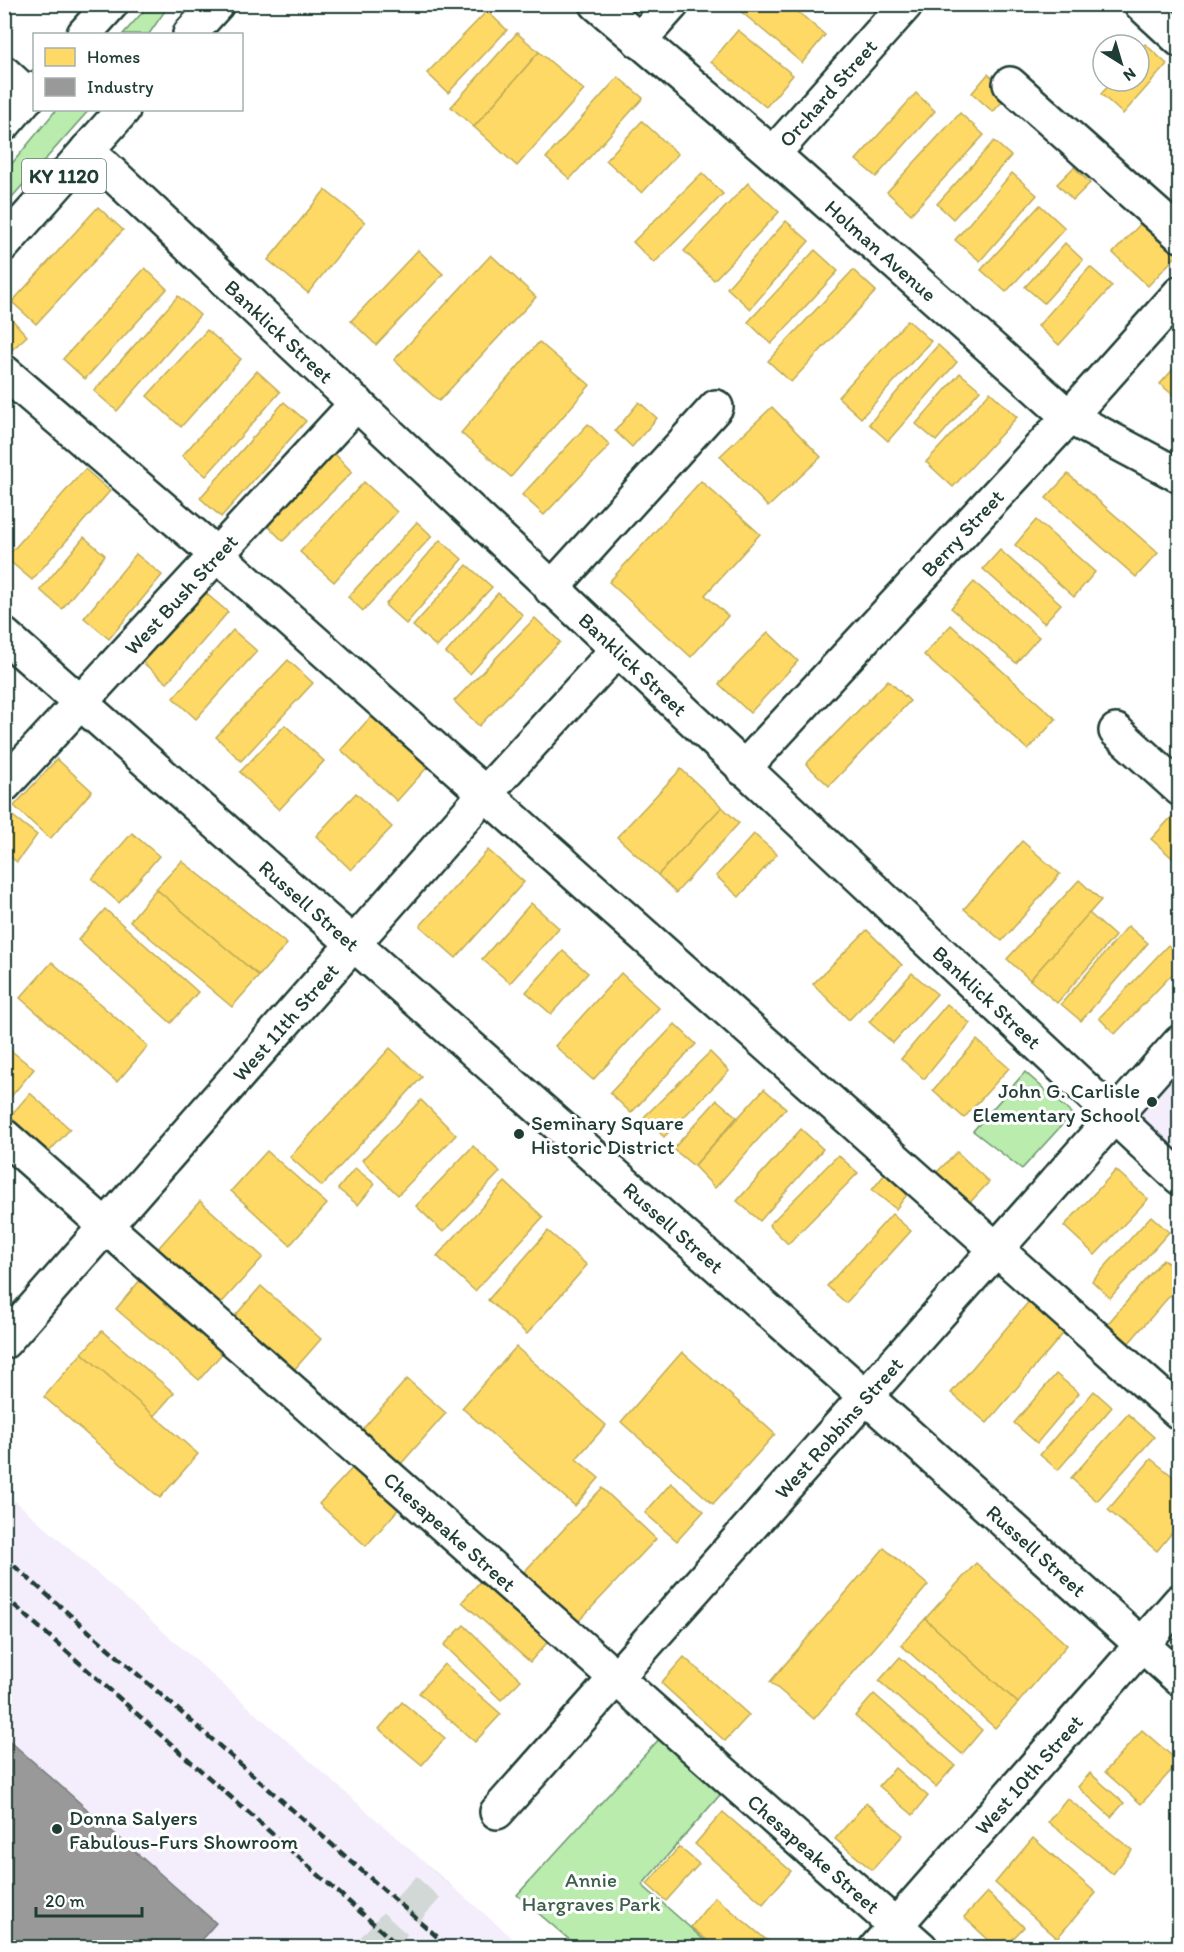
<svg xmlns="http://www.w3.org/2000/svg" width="1184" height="1952" viewBox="0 0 1184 1952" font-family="Itim,sans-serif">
<rect width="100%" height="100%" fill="#fff"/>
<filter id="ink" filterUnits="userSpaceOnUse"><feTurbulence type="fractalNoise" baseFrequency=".0167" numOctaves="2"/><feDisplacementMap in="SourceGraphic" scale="12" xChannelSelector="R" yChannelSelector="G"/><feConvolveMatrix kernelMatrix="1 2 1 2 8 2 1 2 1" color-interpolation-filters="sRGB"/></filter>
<g filter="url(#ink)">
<g fill="#f4edfb">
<path d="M1179,1042V1178L1113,1115Z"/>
<path d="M4,1491L439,1875L523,1947H5Z"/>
</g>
<g fill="#b9ecad" stroke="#6c9470" stroke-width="1.5">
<path d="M150,4L169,5L149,34H123Z"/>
<path d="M56,110H89L5,205V172Z"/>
<path d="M1025,1072L1072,1114L1022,1169L973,1131Z"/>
<path d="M671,1726L732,1781L642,1885L712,1947H578L517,1895Z"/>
</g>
<g fill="#ffd966" stroke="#bcaa57" stroke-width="1.5">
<path d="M732,4H789L825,35L802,63Z"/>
<path d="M487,11L507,30L448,93L427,73Z"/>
<path d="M738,30L793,75L766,107L711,62Z"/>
<path d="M517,33L539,52L474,127L451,107Z"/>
<path d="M1145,44L1167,64L1123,114L1101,94L1113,81H1139V51Z"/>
<path d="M539,52L584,90L517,166L474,127Z"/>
<path d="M988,74L1010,93L993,112L972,93Z"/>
<path d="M618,77L643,98L570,179L546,158Z"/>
<path d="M916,93L935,111L876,177L856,160Z"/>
<path d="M960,113L984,135L911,214L887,192Z"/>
<path d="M642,121L678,154L642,193L606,160Z"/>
<path d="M994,141L1011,156L953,219L937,204Z"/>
<path d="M1074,167L1090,183L1073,200L1057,184Z"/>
<path d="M702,173L723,194L654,263L633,242Z"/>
<path d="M1012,173L1037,195L980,261L955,240Z"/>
<path d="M748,183L779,212L714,280L684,251Z"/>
<path d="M325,190L365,222L308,293L268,260Z"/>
<path d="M1040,205L1065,228L1006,292L981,270Z"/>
<path d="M98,207L123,230L36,324L12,302Z"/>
<path d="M1146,218L1180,249V252L1148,286L1113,253Z"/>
<path d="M786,221L809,241L750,309L727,288Z"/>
<path d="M1065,243L1083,260L1044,303L1025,287Z"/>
<path d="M418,250L443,274L376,345L351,321Z"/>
<path d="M815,250L838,271L771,344L748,322Z"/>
<path d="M491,255L536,297L439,401L394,360Z"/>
<path d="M1090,267L1112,286L1059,345L1038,326Z"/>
<path d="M145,268L167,289L85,379L63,359Z"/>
<path d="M853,270L876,291L791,382L768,361Z"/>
<path d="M178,296L200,315L117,411L94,391Z"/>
<path d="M7,314L27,336L4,357V316Z"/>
<path d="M908,320L931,341L861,418L838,397Z"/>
<path d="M207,330L241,359L181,427L147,396Z"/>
<path d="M539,342L590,385L511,477L461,433Z"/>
<path d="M938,345L957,362L888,441L869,424Z"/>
<path d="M1177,365L1180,367V401L1160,384Z"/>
<path d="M257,371L280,392L206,476L182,456Z"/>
<path d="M960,373L980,390L936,441L916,424Z"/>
<path d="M990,392L1017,417L953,487L926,462Z"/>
<path d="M284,402L306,421L221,517L200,498Z"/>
<path d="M639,402L657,418L632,447L615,431Z"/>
<path d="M772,407L821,457L768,507L720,456Z"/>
<path d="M588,424L610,445L544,515L522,495Z"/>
<path d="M333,452L352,472L283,541L264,522Z"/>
<path d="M85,469L110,491L32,580L6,558Z"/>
<path d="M1068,474L1158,553L1136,577L1046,498Z"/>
<path d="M701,481L760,534L705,595L728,616L691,657L609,582Z"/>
<path d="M364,482L397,512L334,582L300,552Z"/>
<path d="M1036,520L1095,572L1074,597L1015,545Z"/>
<path d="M417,522L432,536L363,611L348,597Z"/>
<path d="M84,537L105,555L62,609L40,590Z"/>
<path d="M440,540L462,559L406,624L385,605Z"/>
<path d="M1000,550L1061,604L1044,623L983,569Z"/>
<path d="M136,554L162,575L109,639L84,618Z"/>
<path d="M467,565L492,587L437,647L413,626Z"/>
<path d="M974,582L1039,637L1016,663L951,608Z"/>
<path d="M203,591L228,612L167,683L142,662Z"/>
<path d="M498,593L523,615L470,674L446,653Z"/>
<path d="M535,618L560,642L479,726L454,701Z"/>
<path d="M951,625L1056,719L1028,750L924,655Z"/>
<path d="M233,630L257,651L196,719L173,698Z"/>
<path d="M768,632L798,661L750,713L719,684Z"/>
<path d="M288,660L313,683L241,761L216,737Z"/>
<path d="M888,680L910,701L829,786L806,764Z"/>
<path d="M375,712L431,763L397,801L341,750Z"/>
<path d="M285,725L324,761L279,810L240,772Z"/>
<path d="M57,759L92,791L50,839L14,806Z"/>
<path d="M681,769L722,807L658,875L617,837Z"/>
<path d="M356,793L392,827L351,870L316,836Z"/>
<path d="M722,807L739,823L676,893L658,875Z"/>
<path d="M1180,808V864H1179L1151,839Z"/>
<path d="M5,810L37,835L17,862L4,852Z"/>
<path d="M132,833L159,856L119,903L92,879Z"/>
<path d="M754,834L777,854L739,897L716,876Z"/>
<path d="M1022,841L1060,874L1002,941L964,909Z"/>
<path d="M488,850L524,882L456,958L420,926Z"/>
<path d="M182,861L287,944L259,976L156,889Z"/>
<path d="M1079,880L1101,900L1030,980L1007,959Z"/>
<path d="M156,889L259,976L232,1007L130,921Z"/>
<path d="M531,903L559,928L510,983L482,959Z"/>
<path d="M105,909L198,992L171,1023L78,940Z"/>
<path d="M1089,913L1115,936L1057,1003L1030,980Z"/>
<path d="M1128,926L1148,943L1081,1021L1061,1004Z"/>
<path d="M867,930L902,965L849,1020L813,984Z"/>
<path d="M1168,945L1180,956V966L1115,1034L1099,1018Z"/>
<path d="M563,951L588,973L551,1014L526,992Z"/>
<path d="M52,962L148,1046L117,1082L20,998Z"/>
<path d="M621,973L659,1008L593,1080L555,1046Z"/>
<path d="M912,973L937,994L893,1043L869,1022Z"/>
<path d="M947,1004L970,1023L924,1079L901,1059Z"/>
<path d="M675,1024L696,1044L631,1113L610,1093Z"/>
<path d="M977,1040L1009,1068L964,1118L933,1090Z"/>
<path d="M4,1045L34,1069L4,1105Z"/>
<path d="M390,1048L422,1077L322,1186L290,1157Z"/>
<path d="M710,1052L729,1071L664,1137L644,1117Z"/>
<path d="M764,1089L786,1108L715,1188L694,1166Z"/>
<path d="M30,1093L70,1129L46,1155L7,1120Z"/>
<path d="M421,1100L456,1135L398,1195L362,1160Z"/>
<path d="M717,1100L737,1117L694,1166L673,1149Z"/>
<path d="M801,1129L823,1149L760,1221L737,1201Z"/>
<path d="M473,1146L500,1172L443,1232L416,1206Z"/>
<path d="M267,1151L327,1204L290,1245L231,1191Z"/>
<path d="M957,1152L989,1182L964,1209L931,1178Z"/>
<path d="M838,1155L858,1173L788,1244L769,1225Z"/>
<path d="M355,1168L375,1184L358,1205L338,1189Z"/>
<path d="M889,1169L912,1188L896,1209L872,1190Z"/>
<path d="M1116,1170L1148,1199L1095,1255L1064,1226Z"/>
<path d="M505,1182L543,1217L475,1291L437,1256Z"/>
<path d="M200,1201L263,1257L217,1308L154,1253Z"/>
<path d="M892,1214L911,1231L846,1303L827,1286Z"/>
<path d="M1151,1216L1169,1232L1110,1298L1092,1281Z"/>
<path d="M548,1231L587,1265L527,1334L488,1300Z"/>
<path d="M1163,1259L1180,1273V1284L1127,1345L1105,1327Z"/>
<path d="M141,1279L225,1350L199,1380L116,1309Z"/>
<path d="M261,1286L321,1339L294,1370L234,1317Z"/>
<path d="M1031,1299L1067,1329L987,1423L951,1393Z"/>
<path d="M102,1331L174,1393L154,1416L82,1353Z"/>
<path d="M516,1347L606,1425L576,1459L599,1478L575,1506L462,1408Z"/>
<path d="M682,1352L775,1434L713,1504L621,1422Z"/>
<path d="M82,1353L198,1454L160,1498L44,1397Z"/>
<path d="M1056,1374L1079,1393L1037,1443L1014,1423Z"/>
<path d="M407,1379L446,1413L400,1465L361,1431Z"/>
<path d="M1094,1391L1112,1407L1058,1470L1040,1455Z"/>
<path d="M1128,1414L1154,1437L1097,1501L1071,1478Z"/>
<path d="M1151,1459L1180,1482V1523L1157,1551L1108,1510Z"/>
<path d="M357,1463L403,1504L366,1546L319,1504Z"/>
<path d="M671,1483L704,1511L677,1541L645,1513Z"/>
<path d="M602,1488L656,1539L578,1622L524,1572Z"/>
<path d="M884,1548L928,1585L814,1719L770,1682Z"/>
<path d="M976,1563L1067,1645L1018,1703L925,1619Z"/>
<path d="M485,1576L553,1636L530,1662L462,1602Z"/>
<path d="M925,1619L1018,1703L995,1728L901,1645Z"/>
<path d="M464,1625L521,1680L501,1700L444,1645Z"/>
<path d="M684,1657L749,1715L725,1741L661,1683Z"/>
<path d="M900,1657L982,1730L962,1754L879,1681Z"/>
<path d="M444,1664L501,1714L475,1742L419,1693Z"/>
<path d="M874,1694L955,1765L936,1787L855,1716Z"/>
<path d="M402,1702L445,1738L422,1765L379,1729Z"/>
<path d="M1142,1730L1179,1762L1141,1804L1105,1772Z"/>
<path d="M895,1768L928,1796L913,1815L879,1786Z"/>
<path d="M1090,1773L1124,1803L1111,1817L1078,1787Z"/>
<path d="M1067,1798L1132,1850L1113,1874L1048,1822Z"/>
<path d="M866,1803L903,1835L872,1870L835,1839Z"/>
<path d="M723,1812L791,1871L763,1904L695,1844Z"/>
<path d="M1033,1838L1096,1893L1057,1938L995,1883Z"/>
<path d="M679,1847L699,1864L666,1901L647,1884Z"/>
<path d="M987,1892L1024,1927L1004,1948H997L964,1917Z"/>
<path d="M715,1897L776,1948H717L691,1927Z"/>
</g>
<path fill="#999" stroke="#747d7b" stroke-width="1.5" d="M4,1736L216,1923L194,1948H4Z"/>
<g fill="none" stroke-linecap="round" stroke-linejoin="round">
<path stroke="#d2d8d6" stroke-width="33" stroke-dasharray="33 16" stroke-linecap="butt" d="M373,1948L439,1875"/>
<defs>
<g id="minor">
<path id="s1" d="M597,4L773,154L1069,417L1180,476"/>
<path d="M1141,4L1180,40"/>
<path d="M639,41L672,4"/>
<path d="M4,73L29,96"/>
<path d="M1010,84L1180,235"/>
<path id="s2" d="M87,150L1180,1178"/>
<path id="s3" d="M773,154L906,4"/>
<path d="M4,372L216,554L1180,1413"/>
<path d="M551,589L716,407"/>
<path id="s4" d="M4,635L865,1396L1180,1679"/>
<path d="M1116,731L1180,789"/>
<path id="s5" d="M743,769L1069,417L1180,293"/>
<path id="s6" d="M4,785L357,403"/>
<path id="s7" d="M4,1136L921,1948"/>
<path id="s8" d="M4,1342L484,795L616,651"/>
<path id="s9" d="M497,1812L1180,1042"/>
<path id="s10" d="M876,1948L1180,1601"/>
</g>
<g id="major">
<path d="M84,34L111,4"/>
<path d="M190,34L217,4"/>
<path d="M4,124L34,89"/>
<path d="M4,244L123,110"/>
</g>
</defs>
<use href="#minor" stroke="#1f3d34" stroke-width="38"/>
<use href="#major" stroke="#1f3d34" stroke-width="38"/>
<use href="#minor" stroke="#fff" stroke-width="33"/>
<use href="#major" stroke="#fff" stroke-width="33"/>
<g stroke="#1f3d34" stroke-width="4.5" stroke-dasharray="9 4.5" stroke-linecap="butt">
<path d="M4,1557L450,1948"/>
<path d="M4,1596L401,1948"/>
</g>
</g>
</g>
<g fill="#1f3d34" stroke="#fff" stroke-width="2">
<circle cx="1152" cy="1102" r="6"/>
<circle cx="519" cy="1134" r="6"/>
<circle cx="57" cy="1829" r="6"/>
</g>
<g text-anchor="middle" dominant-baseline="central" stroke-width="6" stroke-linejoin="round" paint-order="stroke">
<rect fill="#fff" stroke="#627771" stroke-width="1.5" x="22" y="159" width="84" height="34" rx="4.5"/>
<g font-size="20" font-weight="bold" fill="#1f3d34">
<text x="64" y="176">KY 1120</text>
</g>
<g font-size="21" fill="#1f3d34" stroke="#fff">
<text stroke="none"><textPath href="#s3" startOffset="82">Orchard Street</textPath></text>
<text stroke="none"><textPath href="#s1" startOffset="376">Holman Avenue</textPath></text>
<text stroke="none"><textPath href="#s2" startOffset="264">Banklick Street</textPath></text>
<text stroke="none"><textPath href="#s5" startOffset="322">Berry Street</textPath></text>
<text stroke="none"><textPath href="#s6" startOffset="260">West Bush Street</textPath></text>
<text stroke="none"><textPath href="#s2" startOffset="750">Banklick Street</textPath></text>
<text stroke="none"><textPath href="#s4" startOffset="408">Russell Street</textPath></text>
<text stroke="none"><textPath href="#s2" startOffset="1236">Banklick Street</textPath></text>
<text stroke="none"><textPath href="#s8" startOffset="426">West 11th Street</textPath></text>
<text stroke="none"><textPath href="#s4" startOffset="894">Russell Street</textPath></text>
<text stroke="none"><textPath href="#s9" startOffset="514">West Robbins Street</textPath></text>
<text stroke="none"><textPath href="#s7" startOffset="596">Chesapeake Street</textPath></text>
<text stroke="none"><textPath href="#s4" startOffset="1380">Russell Street</textPath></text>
<text stroke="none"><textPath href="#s10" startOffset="231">West 10th Street</textPath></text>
<text stroke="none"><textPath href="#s7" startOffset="1082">Chesapeake Street</textPath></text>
</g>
<g font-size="21" fill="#1f3d34" stroke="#fff" text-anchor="start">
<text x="1140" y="1090" text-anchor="end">John G. Carlisle<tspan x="1140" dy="24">Elementary School</tspan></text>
<text x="531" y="1122">Seminary Square<tspan x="531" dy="24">Historic District</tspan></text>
<text x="69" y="1817">Donna Salyers<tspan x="69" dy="24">Fabulous-Furs Showroom</tspan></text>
</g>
<g font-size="21" fill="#3e604c" stroke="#fff">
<text x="591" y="1879">Annie<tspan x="591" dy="24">Hargraves Park</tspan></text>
</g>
</g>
<rect width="1184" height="1952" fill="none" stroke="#fff" stroke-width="24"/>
<rect x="12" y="12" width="1160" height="1928" fill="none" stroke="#1f3d34" stroke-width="2" filter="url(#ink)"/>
<rect x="33" y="33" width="210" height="78" fill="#ffffff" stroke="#a5b1ae" stroke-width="1.5"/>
<rect x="45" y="48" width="30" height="18" fill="#ffd966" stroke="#a5b1ae" stroke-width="1.5"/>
<text x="87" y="63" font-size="18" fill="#1f3d34">Homes</text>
<rect x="45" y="78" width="30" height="18" fill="#999999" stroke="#a5b1ae" stroke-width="1.5"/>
<text x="87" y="93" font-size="18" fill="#1f3d34">Industry</text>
<g transform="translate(1121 63) rotate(143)"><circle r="28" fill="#ffffff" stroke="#a5b1ae" stroke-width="1.5"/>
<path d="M0-4.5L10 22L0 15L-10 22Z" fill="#1f3d34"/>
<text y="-9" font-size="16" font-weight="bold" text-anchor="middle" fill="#1f3d34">N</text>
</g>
<path d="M36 1907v9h106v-9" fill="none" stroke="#1f3d34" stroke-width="3"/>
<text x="45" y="1907" font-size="18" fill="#1f3d34" stroke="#ffffff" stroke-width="4.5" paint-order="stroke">20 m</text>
</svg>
